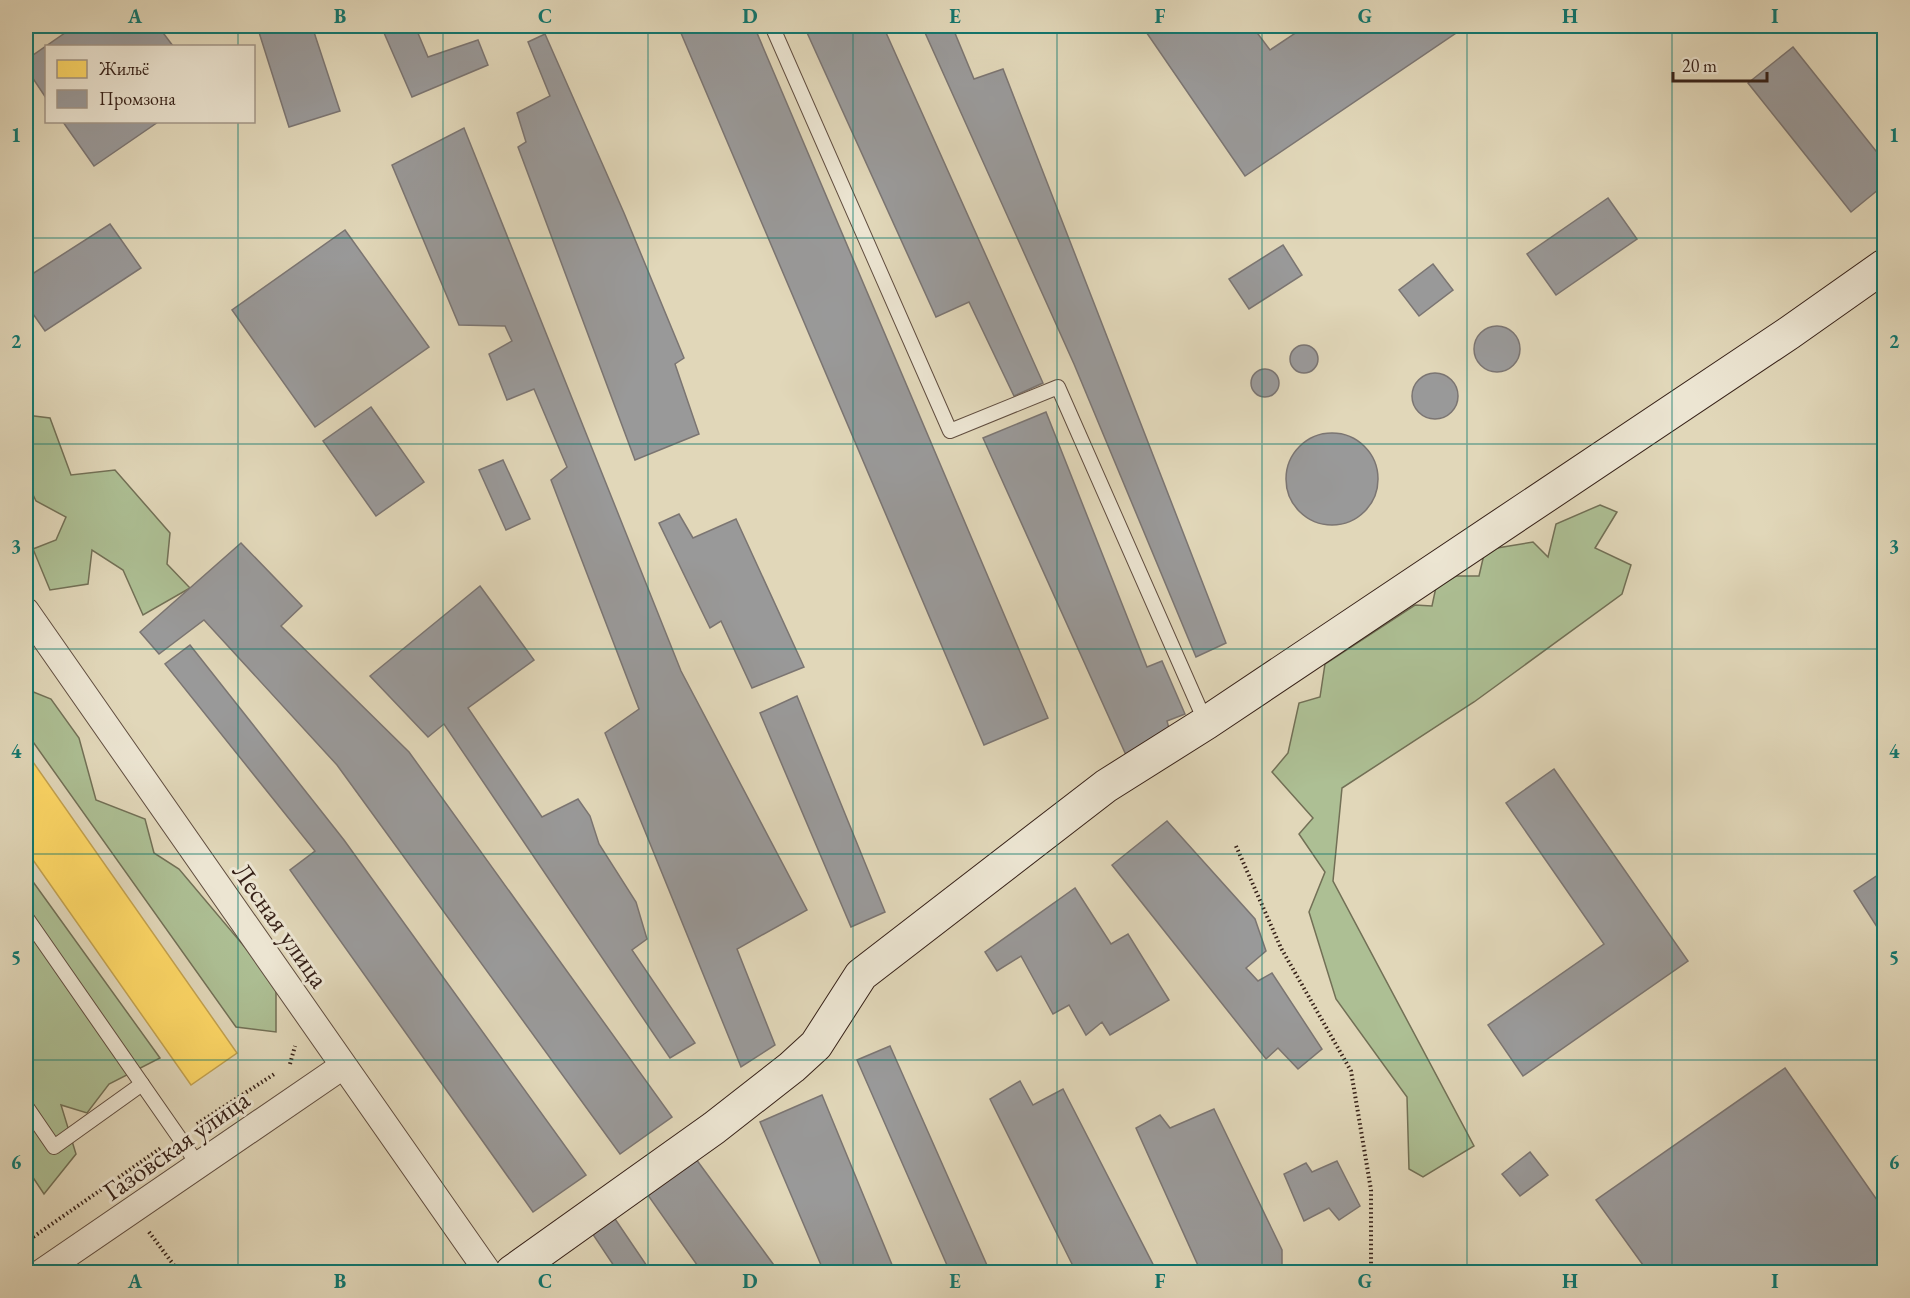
<svg xmlns="http://www.w3.org/2000/svg" width="1910" height="1298" viewBox="0 0 1910 1298" font-family="'EB Garamond',serif">
<rect width="100%" height="100%" fill="#e1d7b9"/>
<filter id="stains"><feTurbulence type="fractalNoise" baseFrequency=".00333" numOctaves="4"/><feColorMatrix values="0 0 0 0 .2 0 0 0 0 .09 0 0 0 0 .02 0 0 0 .5 -.17"/></filter>
<radialGradient id="worn" r=".72"><stop offset=".6" stop-color="#630" stop-opacity="0"/><stop offset="1" stop-color="#630" stop-opacity=".3"/></radialGradient>
<g fill="#adbf94" stroke="#727056" stroke-width="1.5">
<path d="M26,415L50,418L71,475L115,470L170,533L167,564L190,588L143,615L123,570L92,550L88,584L50,590L33,549L56,540L66,517L36,501L26,480Z"/>
<path d="M1600,505L1617,512L1595,548L1631,565L1622,594L1474,702L1342,788L1333,881L1474,1146L1423,1177L1409,1169L1407,1097L1336,999L1309,912L1325,872L1299,834L1313,818L1272,772L1288,753L1299,703L1320,697L1325,664L1415,605L1432,606L1436,587L1456,576H1479L1485,550L1533,542L1548,557L1556,524Z"/>
<path d="M26,689L51,699L79,738L96,800L145,819L154,853L179,869L276,984V1032L236,1027L26,732Z"/>
<path d="M26,872L160,1058L109,1084L87,1113L61,1105L76,1154L44,1194L26,1167Z"/>
</g>
<path fill="#ffd966" stroke="#c3a24f" stroke-width="1.5" d="M26,752L237,1053L191,1085L26,850Z"/>
<g fill="#999" stroke="#7b7572" stroke-width="1.5">
<path d="M75,26H158L173,46H46V98L26,68V60Z"/>
<path d="M257,26H312L340,111L289,127Z"/>
<path d="M381,26H415L428,57L478,40L488,65L412,97Z"/>
<path d="M678,26H754L1048,718L984,745Z"/>
<path d="M804,26H883L1043,383L1014,396L969,302L936,317Z"/>
<path d="M922,26H952L974,79L1003,69L1226,643L1196,657L1074,364Z"/>
<path d="M1142,26H1271L1258,34L1270,50L1306,26H1455L1459,31L1245,176Z"/>
<path d="M545,34L624,213L684,358L675,364L699,434L635,460L518,147L526,142L517,113L550,96L528,42Z"/>
<path d="M1793,47L1884,161V185L1851,212L1748,83Z"/>
<path d="M63,122H158L94,166Z"/>
<path d="M464,128L681,671L807,910L737,949L775,1045L741,1067L605,733L639,709L551,480L567,467L534,389L507,400L489,354L512,341L505,326L459,325L392,165Z"/>
<path d="M1608,198L1637,239L1556,295L1527,254Z"/>
<path d="M110,224L141,268L45,331L26,304V278Z"/>
<path d="M345,230L429,347L315,427L232,310Z"/>
<path d="M1283,245L1302,275L1249,309L1229,279Z"/>
<path d="M1433,264L1453,290L1419,316L1399,290Z"/>
<circle cx="1497" cy="349" r="23"/>
<circle cx="1304" cy="359" r="14"/>
<circle cx="1265" cy="383" r="14"/>
<circle cx="1435" cy="396" r="23"/>
<path d="M371,407L424,482L376,516L323,441Z"/>
<path d="M1046,412L1147,667L1162,661L1185,714L1167,721L1171,736L1126,755L983,438Z"/>
<circle cx="1332" cy="479" r="46"/>
<path d="M503,460L530,519L506,530L479,470Z"/>
<path d="M679,514L693,538L736,519L804,667L752,688L721,621L710,628L659,523Z"/>
<path d="M241,543L302,606L281,626L409,752L672,1117L620,1154L337,765L204,620L159,654L140,632Z"/>
<path d="M480,586L534,660L468,708L542,817L578,799L590,816L599,844L636,902L647,939L632,950L695,1043L670,1058L444,724L428,737L370,676Z"/>
<path d="M190,645L344,840L586,1175L533,1212L290,870L315,851L165,664Z"/>
<path d="M797,696L885,912L851,927L760,713Z"/>
<path d="M1554,769L1688,961L1523,1076L1488,1025L1604,944L1506,803Z"/>
<path d="M1167,821L1255,919L1266,951L1246,968L1258,981L1272,973L1322,1049L1298,1069L1278,1048L1266,1059L1112,865Z"/>
<path d="M1884,871V922L1877,927L1854,891Z"/>
<path d="M1075,888L1111,944L1128,934L1169,1000L1110,1035L1102,1022L1086,1035L1069,1005L1053,1014L1021,956L997,971L985,952Z"/>
<path d="M890,1046L990,1272H950L857,1060Z"/>
<path d="M1785,1068L1884,1210V1272H1648L1596,1200Z"/>
<path d="M1020,1081L1033,1105L1063,1089L1157,1272H1076L990,1099Z"/>
<path d="M822,1095L895,1272H824L760,1122Z"/>
<path d="M1214,1109L1282,1250V1272H1201L1136,1128L1160,1115L1170,1128Z"/>
<path d="M1530,1152L1548,1175L1520,1196L1502,1174Z"/>
<path d="M693,1155L779,1272H702L645,1191Z"/>
<path d="M1337,1161L1360,1206L1339,1220L1329,1208L1304,1221L1284,1174L1306,1163L1312,1172Z"/>
<path d="M613,1216L651,1272H618L592,1233Z"/>
</g>
<g fill="none" stroke-linecap="round" stroke-linejoin="round">
<defs>
<g id="service">
<path d="M772,26L950,431L1058,387L1206,723"/>
<path d="M26,917L199,1166"/>
<path d="M26,1106L54,1147L142,1084"/>
</g>
<g id="minor">
<path d="M26,611L488,1272"/>
<path d="M42,1272L343,1066"/>
</g>
<path id="secondary" d="M512,1272L714,1128L792,1067L816,1045L861,975L1106,786L1206,723L1789,333L1884,266"/>
</defs>
<use href="#service" stroke="#614e40" stroke-width="16"/>
<use href="#minor" stroke="#614e40" stroke-width="28"/>
<use href="#secondary" stroke="#362118" stroke-width="35"/>
<g stroke="#362118" stroke-width="4" stroke-dasharray="1.5 3" stroke-linecap="butt">
<path d="M1236,846L1281,948L1351,1071L1371,1190V1272"/>
<path d="M290,1064L295,1046"/>
<path d="M197,1124L276,1073"/>
<path d="M149,1232L179,1272"/>
<path d="M26,1242L161,1148"/>
</g>
<use href="#service" stroke="#ece5d2" stroke-width="14"/>
<use href="#minor" stroke="#ece5d2" stroke-width="26"/>
<use href="#secondary" stroke="#ece5d2" stroke-width="33"/>
</g>
<path fill="none" stroke="#0f766e" stroke-width="1.5" stroke-opacity="0.55" d="M238,26V46M443,26V1272M648,26V1272M853,26V1272M1057,26V1272M1262,26V1272M1467,26V1272M1672,26V1272M238,122V1272M26,238H1884M26,444H1884M26,649H1884M26,854H1884M26,1060H1884"/>
<g text-anchor="middle" dominant-baseline="central" stroke-width="6" stroke-linejoin="round" paint-order="stroke">
<g font-size="27" fill="#362118" stroke="#ece5d2">
<text transform="translate(281 925) rotate(55)">Лесная улица</text>
<text transform="translate(176 1145) rotate(-35)">Газовская улица</text>
</g>
</g>
<rect width="1910" height="1298" fill="none" stroke="#e1d7b9" stroke-width="66"/>
<rect x="45" y="45" width="210" height="78" fill="#ece5d2" stroke="#a39788" stroke-width="1.5"/>
<rect x="57" y="60" width="30" height="18" fill="#ffd966" stroke="#a39788" stroke-width="1.5"/>
<text x="99" y="75" font-size="18" fill="#362118">Жильё</text>
<rect x="57" y="90" width="30" height="18" fill="#999999" stroke="#a39788" stroke-width="1.5"/>
<text x="99" y="105" font-size="18" fill="#362118">Промзона</text>
<path d="M1673 72v9h94v-9" fill="none" stroke="#362118" stroke-width="3"/>
<text x="1682" y="72" font-size="18" fill="#362118" stroke="#ece5d2" stroke-width="4.5" paint-order="stroke">20 m</text>
<rect x="33" y="33" width="1844" height="1232" fill="none" stroke="#0f766e" stroke-width="2"/>
<g font-size="20" text-anchor="middle" font-weight="bold" fill="#0f766e">
<text x="135" y="23">A</text>
<text x="340" y="23">B</text>
<text x="545" y="23">C</text>
<text x="750" y="23">D</text>
<text x="955" y="23">E</text>
<text x="1160" y="23">F</text>
<text x="1365" y="23">G</text>
<text x="1570" y="23">H</text>
<text x="1775" y="23">I</text>
<text x="16" y="142">1</text>
<text x="1894" y="142">1</text>
<text x="16" y="348">2</text>
<text x="1894" y="348">2</text>
<text x="16" y="553">3</text>
<text x="1894" y="553">3</text>
<text x="16" y="758">4</text>
<text x="1894" y="758">4</text>
<text x="16" y="964">5</text>
<text x="1894" y="964">5</text>
<text x="16" y="1169">6</text>
<text x="1894" y="1169">6</text>
<text x="135" y="1288">A</text>
<text x="340" y="1288">B</text>
<text x="545" y="1288">C</text>
<text x="750" y="1288">D</text>
<text x="955" y="1288">E</text>
<text x="1160" y="1288">F</text>
<text x="1365" y="1288">G</text>
<text x="1570" y="1288">H</text>
<text x="1775" y="1288">I</text>
</g>
<rect width="100%" height="100%" filter="url(#stains)"/>
<rect width="100%" height="100%" fill="url(#worn)"/>
</svg>
